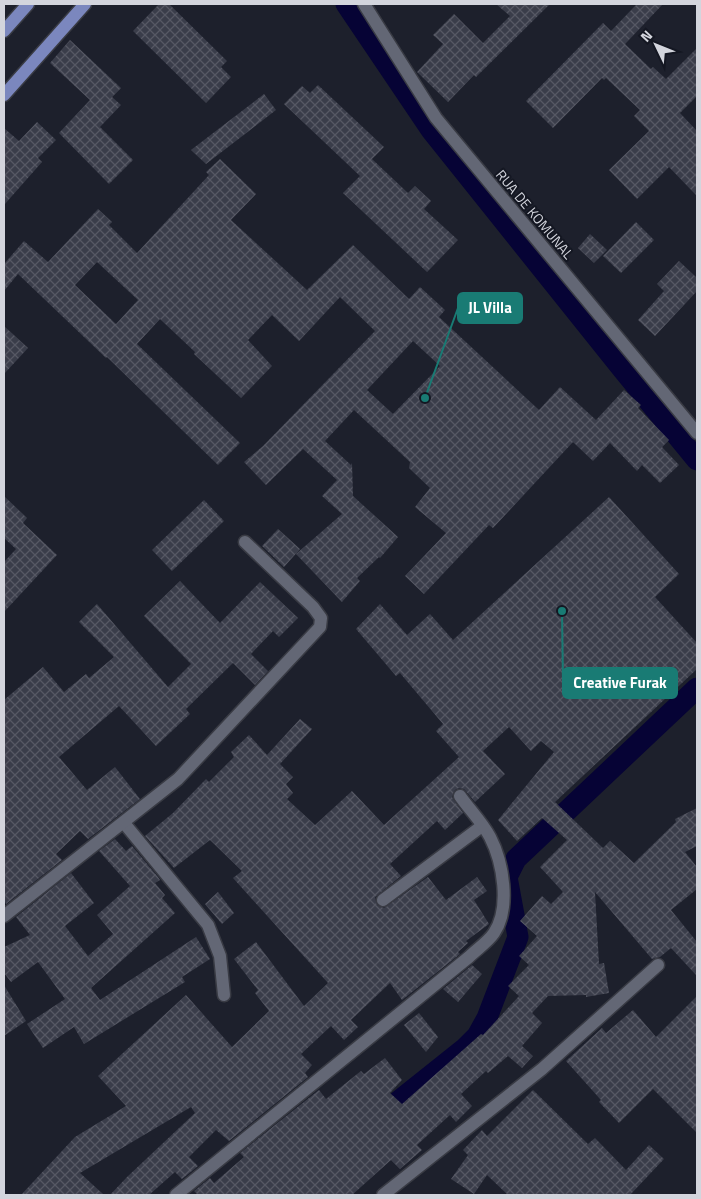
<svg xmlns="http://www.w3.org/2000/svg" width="701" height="1199" viewBox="0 0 701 1199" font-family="'Titillium Web',sans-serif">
<defs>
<pattern id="building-cross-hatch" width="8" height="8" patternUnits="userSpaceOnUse" patternTransform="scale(1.25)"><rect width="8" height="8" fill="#3a3d4a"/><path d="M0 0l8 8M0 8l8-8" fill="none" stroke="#565864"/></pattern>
</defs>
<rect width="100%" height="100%" fill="#1d202c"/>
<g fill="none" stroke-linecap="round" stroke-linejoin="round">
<g stroke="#060335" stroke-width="21">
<path d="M346,4L431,130L623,370L697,460"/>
<path d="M376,1119L465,1048L477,1036L487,1018L518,937L507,877L516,859L697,688"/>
</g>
</g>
<g fill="url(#building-cross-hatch)" fill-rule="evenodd">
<path d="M159,4H169L227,61L221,67L231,77L206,103L133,31Z"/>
<path d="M496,4H550L476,77L474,75L448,102L417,72L443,44L433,35L454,14L483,43L510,16Z"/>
<path d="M637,4H663L625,44L651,69L653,67L666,79L697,48V96L680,113L697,131V196L669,167L637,199L609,170L649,131L634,116L640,110L606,78L604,80L602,78L553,128L526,101L603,23L611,31Z"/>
<path d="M70,40L121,88L112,97L121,105L100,127L133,160L109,184L59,133L90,100L50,63Z"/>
<path d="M318,85L384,147L372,159L408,193L415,186L431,201L424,209L458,240L427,272L343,193L360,176L284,104L302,86L310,93Z"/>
<path d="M264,94L276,110L206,164L191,150Z"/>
<path d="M37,122L56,140L38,158L42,162L4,205V128L19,141Z"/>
<path d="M220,159L256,194L231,220L307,290L353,245L409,299L420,287L445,310L439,317L539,410L560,387L596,420L624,390L641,405L638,408L669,440L662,447L679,465L660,483L642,465L637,471L610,443L593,461L573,442L493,528L489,525L424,594L405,576L446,533L415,507L430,488L409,468L410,462L354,410L325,441L351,465L352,463L353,496L398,537L380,558L379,557L357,578L360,581L342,602L296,554L342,514L322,496L337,480L303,449L266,485L244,462L263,446L375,331L340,297L299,341L272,315L248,340L272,366L241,398L194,354L195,352L160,319L137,344L240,443L218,465L107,357L106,358L18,274L4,291V264L24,241L48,262L98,209L112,222L109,225L137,253L209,175L206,172ZM97,262L138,300L116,324L75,285ZM413,341L440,366L393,414L367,390Z"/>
<path d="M636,222L654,240L621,273L603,256Z"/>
<path d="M590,234L607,250L594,263L578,248Z"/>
<path d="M679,261L697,278V291L655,336L638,320L664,291L657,284Z"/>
<path d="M4,326L28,348L4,374Z"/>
<path d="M4,496L27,518L23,523L57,555L4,612V562L16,549L4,538Z"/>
<path d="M609,497L679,574L655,597L697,643V669L555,802L603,848L610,841L634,863L676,822L675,819L697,808V846L685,852L697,867V889L671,910L697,942V976L671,948L660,957L652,959L595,892L599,964L604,963L609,993L586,997V995L548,996L532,1013L542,1023L522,1046L533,1056L522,1068L508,1056L488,1073L486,1071L461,1094L472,1106L456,1122L450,1115L417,1145L422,1150L400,1169L391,1160L352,1195H198L194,1191L210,1178L214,1183L244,1157L240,1153L319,1090L326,1099L361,1071L364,1074L385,1058L402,1080L390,1093L402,1104L481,1034L483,1035L519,996L508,986L529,965L519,956L537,936L520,921L542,896L551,904L563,892L540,867L567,840L542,818L517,841L498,820L554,752L541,741L531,751L509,727L483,751L505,774L475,802L464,789L459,788L455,790L452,797L463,813L445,830L437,821L390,864L401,876L375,897L377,905L384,908L428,877L446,900L477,877L487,891L474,900L489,924L466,941L468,943L458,952L460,954L402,1000L390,983L351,1020L358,1027L344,1040L331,1026L301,1054L312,1065L305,1073L308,1077L229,1141L216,1130L189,1157L198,1166L182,1179L175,1172L149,1195H110L127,1177L195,1113L191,1107L80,1173L104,1195H21L75,1137L126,1106L98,1076L186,995L232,1047L269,1011L255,993L258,990L234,959L256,942L304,1006L328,983L233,878L242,871L210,840L174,868L145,836L173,813L206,779L209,782L234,757L231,752L249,735L267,755L300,719L312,729L280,764L293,777L286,784L293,793L287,799L315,825L352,791L384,825L459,757L436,731L443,724L400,673L396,676L356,629L380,604L407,635L430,614L453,640Z"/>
<path d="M204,500L224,521L172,571L152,550Z"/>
<path d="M278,529L300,549L284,567L262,546Z"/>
<path d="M180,581L220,623L260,582L298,618L279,637L273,631L251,654L268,671L255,685L233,663L186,709L190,714L156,746L119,706L59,757L87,790L115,767L140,799L88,839L80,831L56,854L62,860L6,904L4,900V700L43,667L64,692L86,674L89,678L114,657L79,622L97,604L168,687L191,664L144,616Z"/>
<path d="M115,839L126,851L132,846L158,877L160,880L155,883L165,895L162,898L175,913L91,988L100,1000L196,937L210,959L182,977L185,982L84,1044L74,1027L43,1048L27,1024L65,999L38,962L11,982L4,973V947L30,935L16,917L71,873L94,903L65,926L88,956L113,934L97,915L130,886L99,851Z"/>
<path d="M218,892L234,913L222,924L205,904Z"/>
<path d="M472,965L482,974L458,1002L443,989Z"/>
<path d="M4,985L26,1021L4,1036Z"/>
<path d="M697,996V1133L653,1089L619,1123L599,1102L601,1100L566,1061L602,1028L606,1033L633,1010L656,1037Z"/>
<path d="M419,1013L438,1037L426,1052L404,1025Z"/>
<path d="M533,1090L588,1144L595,1138L626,1170L649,1145L664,1159L630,1195H508L487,1175L474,1194L451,1179L468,1155L463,1150L482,1130L487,1136Z"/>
</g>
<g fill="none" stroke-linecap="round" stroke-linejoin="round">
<defs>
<g id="minor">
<path d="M364,4L436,118L697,433"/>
<path d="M124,823L208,925L220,956L224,995"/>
<path d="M383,900L482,826"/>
<path d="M4,916L178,779L320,627L321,618L313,607L245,542"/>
<path d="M176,1195L469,957C477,949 488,942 494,933C511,908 503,862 490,837C482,822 469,809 460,796"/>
<path d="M383,1195L542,1069L658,965"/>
</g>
<g id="primary">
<path d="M4,31L28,4"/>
<path d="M4,95L85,4"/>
</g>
</defs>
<use href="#minor" stroke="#393b44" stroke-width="15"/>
<use href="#primary" stroke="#393b44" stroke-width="15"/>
<use href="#minor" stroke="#636775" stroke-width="12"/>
<use href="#primary" stroke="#7b87be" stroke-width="12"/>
</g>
<g text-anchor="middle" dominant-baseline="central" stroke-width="4" stroke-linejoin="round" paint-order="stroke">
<g font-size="14" fill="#d3d5dd" stroke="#141722">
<text transform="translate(535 214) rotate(50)">RUA DE KOMUNAL</text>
</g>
</g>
<path fill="none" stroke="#197b74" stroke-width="2" d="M425 398L458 308M562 611L563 683"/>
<g fill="#197b74" stroke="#141722" stroke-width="2">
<circle cx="425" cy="398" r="5"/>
<circle cx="562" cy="611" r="5"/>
</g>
<g fill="#197b74" stroke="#197b74" stroke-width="2">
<rect x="458" y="293" width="64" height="30" rx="5"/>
<rect x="563" y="668" width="114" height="30" rx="5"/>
</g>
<g font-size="15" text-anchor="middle" font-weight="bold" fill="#fff">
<text x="490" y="313">JL Villa</text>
<text x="620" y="688">Creative Furak</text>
</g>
<rect width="701" height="1199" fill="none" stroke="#d3d5dd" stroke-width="10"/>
<g transform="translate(656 45) rotate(313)" stroke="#141722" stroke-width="4" paint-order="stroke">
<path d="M0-4L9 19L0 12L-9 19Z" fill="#d3d5dd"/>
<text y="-8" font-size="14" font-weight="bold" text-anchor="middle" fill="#d3d5dd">N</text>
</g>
</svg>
